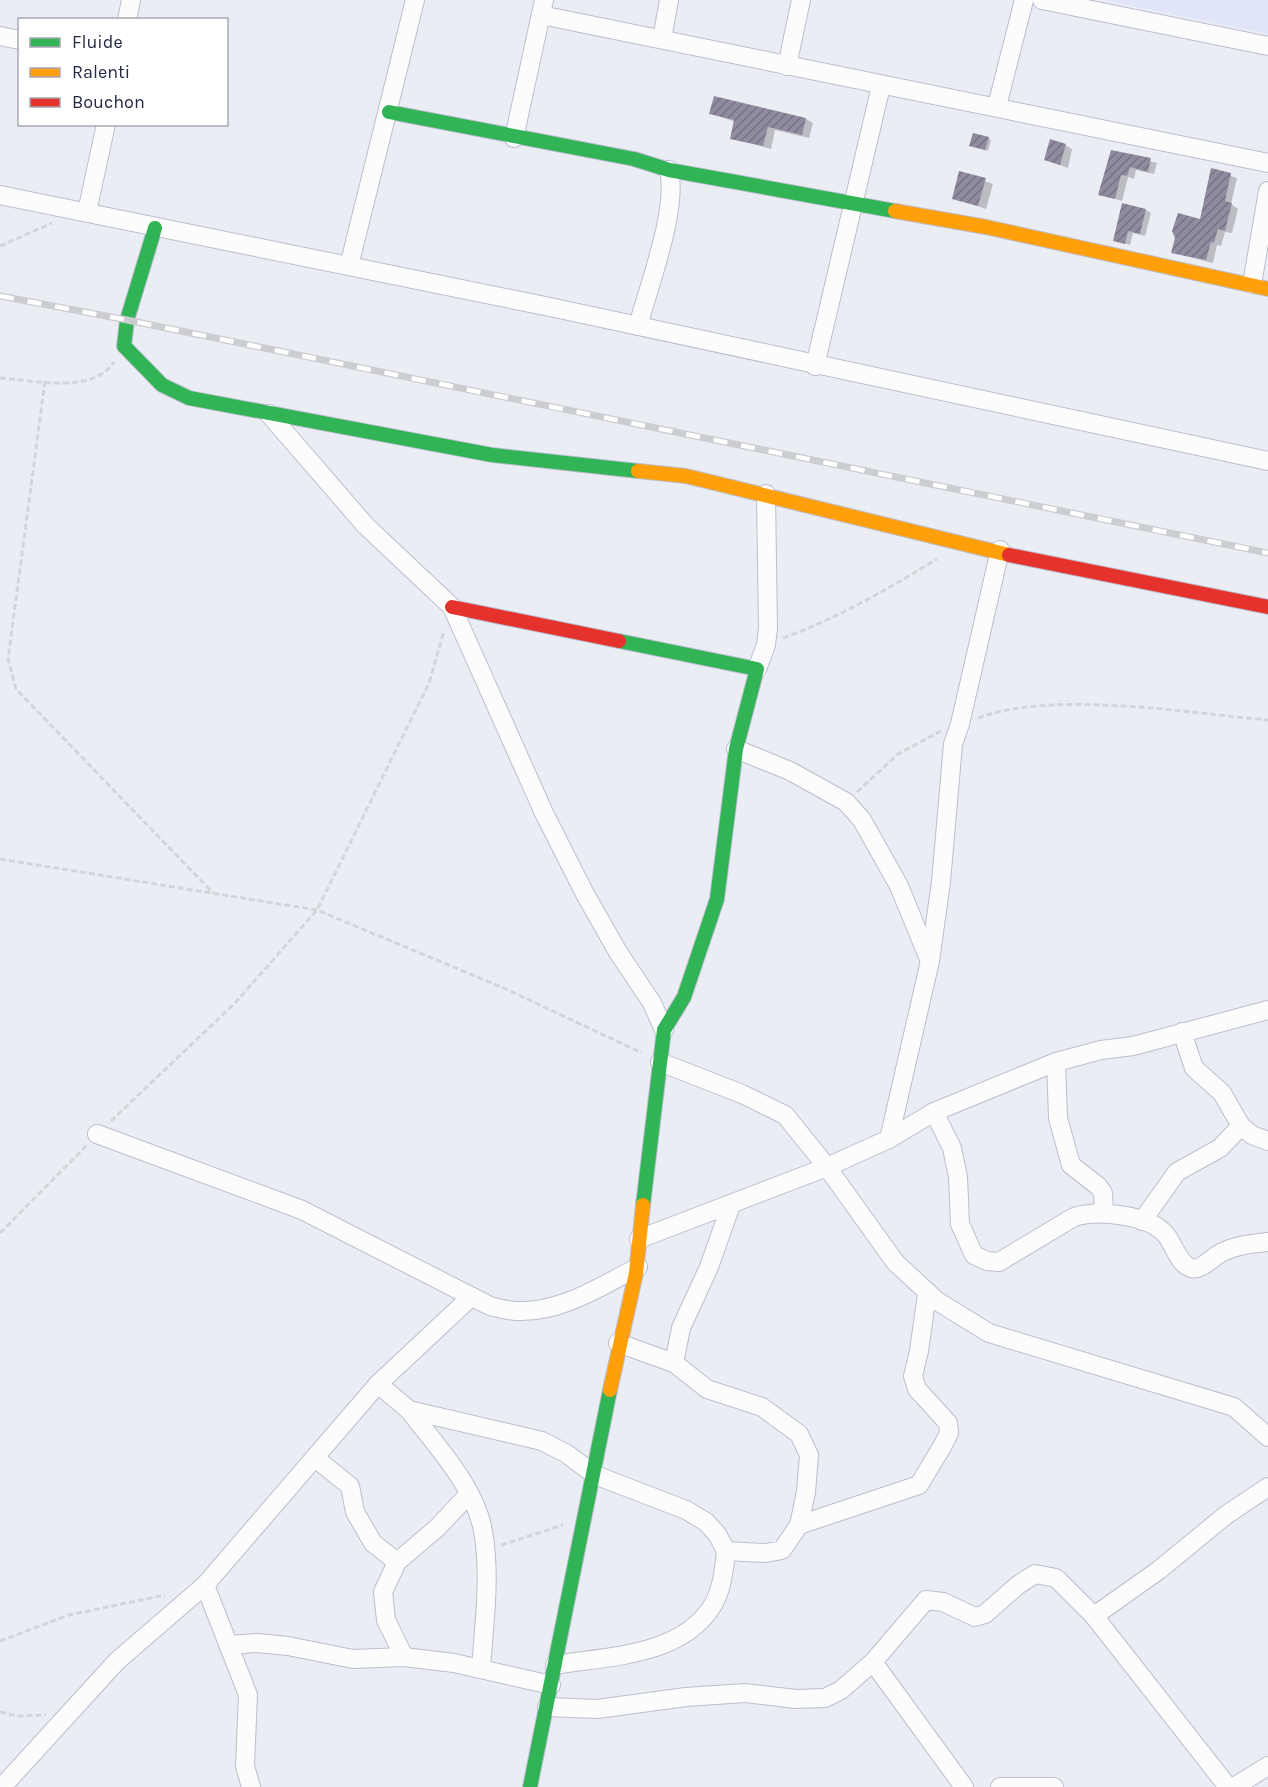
<svg xmlns="http://www.w3.org/2000/svg" width="1268" height="1787" viewBox="0 0 1268 1787" font-family="Karla,sans-serif">
<defs>
<pattern id="building-hatch" width="6" height="6" patternUnits="userSpaceOnUse" patternTransform="scale(1.5)"><rect width="6" height="6" fill="#918ba0"/><path d="M-1 1l2-2M0 6l6-6M5 7l2-2" fill="none" stroke="#767284"/></pattern>
</defs>
<rect width="100%" height="100%" fill="#ebedf4"/>
<path fill="#e1e5fa" d="M1104,0H1268V34Z"/>
<g fill="#0003">
<path d="M711,113L806,119L813,123L809,138L775,130L771,149L732,138L735,122Z"/>
<path d="M988,138L991,140L988,151L974,147Z"/>
<path d="M1065,145L1072,149L1068,168L1046,160Z"/>
<path d="M1112,152L1157,163L1154,174L1136,170L1134,179L1128,177L1122,201L1100,194Z"/>
<path d="M1213,170L1237,178L1231,204L1238,209L1232,233L1225,232L1221,246L1217,245L1213,263L1173,253L1201,221Z"/>
<path d="M960,172L993,184L986,209L953,198Z"/>
<path d="M1146,210L1151,213L1145,236L1133,233L1130,245L1114,240Z"/>
</g>
<g fill="url(#building-hatch)">
<path d="M714,96L806,118L802,135L768,127L763,146L730,139L734,120L709,114Z"/>
<path d="M973,133L989,137L985,150L969,146Z"/>
<path d="M1050,139L1066,144L1060,165L1044,160Z"/>
<path d="M1111,150L1151,158L1148,172L1130,167L1127,176L1121,175L1115,199L1098,195Z"/>
<path d="M1211,168L1231,173L1225,201L1232,203L1225,231L1218,229L1214,243L1211,242L1206,260L1171,253L1175,238L1172,231L1178,213L1200,219Z"/>
<path d="M959,171L986,178L978,206L952,199Z"/>
<path d="M1122,203L1146,209L1140,234L1128,231L1125,244L1113,241Z"/>
</g>
<g fill="none" stroke-linecap="round" stroke-linejoin="round">
<defs>
<g id="street">
<path d="M1042,0L1268,46"/>
<path d="M541,15L1268,163"/>
<path d="M127,20L131,0"/>
<path d="M0,36L20,40"/>
<path d="M662,39L669,0"/>
<path d="M787,66L801,0"/>
<path d="M997,106L1024,0"/>
<path d="M514,138L544,0"/>
<path d="M0,195L550,307L1268,461"/>
<path d="M87,212L106,124"/>
<path d="M349,266L415,0"/>
<path d="M1252,284L1268,191"/>
<path d="M638,326C649,285 678,210 669,170"/>
<path d="M815,366L881,86"/>
<path d="M269,414L366,526L452,607L544,813L585,894L618,952L652,1003L664,1030"/>
<path d="M757,669L766,645L768,628L766,494"/>
<path d="M736,749L790,771L846,802L862,820L899,886L929,959"/>
<path d="M1182,1032L1194,1068L1222,1093L1241,1126L1252,1135L1268,1141"/>
<path d="M660,1062L742,1094L785,1115L827,1167L895,1262L937,1301L989,1333L1234,1407L1268,1437"/>
<path d="M1056,1062L1058,1118L1071,1165L1098,1186L1103,1193L1104,1213"/>
<path d="M934,1112L952,1148L958,1177L960,1224L974,1255L987,1261L999,1262L1074,1217C1097,1210 1149,1214 1166,1235C1174,1244 1178,1264 1191,1268C1200,1271 1211,1259 1219,1254C1234,1245 1251,1244 1268,1242"/>
<path d="M97,1134L302,1210L490,1306C499,1308 508,1311 517,1311C560,1313 602,1286 638,1267"/>
<path d="M889,1139L930,961L941,882L953,744L960,724L1000,550"/>
<path d="M1142,1221L1177,1172L1220,1148L1241,1126"/>
<path d="M639,1239L827,1167L889,1139L934,1112L1056,1062L1101,1050L1133,1046L1268,1010"/>
<path d="M674,1363L681,1328L709,1267L731,1205"/>
<path d="M378,1384L409,1410L542,1441L567,1454L595,1475L686,1510L706,1522L717,1534L726,1551L766,1553L782,1550L799,1525L806,1492L809,1455L799,1434L762,1407L707,1389L674,1363L618,1343"/>
<path d="M409,1410C436,1446 475,1486 483,1531C491,1575 484,1624 481,1669"/>
<path d="M315,1458L350,1486L355,1512L373,1543L397,1562"/>
<path d="M799,1525L919,1485L943,1445L949,1433L948,1423L917,1389L913,1376L919,1351L927,1294"/>
<path d="M205,1585L248,1695L245,1766L251,1787"/>
<path d="M1094,1616L1159,1570L1226,1515L1268,1487"/>
<path d="M228,1645L257,1643L288,1646L353,1659L404,1657L454,1663L551,1685"/>
<path d="M404,1657L386,1620L383,1592L397,1562L437,1528L469,1494"/>
<path d="M873,1662L964,1787"/>
<path d="M555,1665C607,1656 678,1657 711,1608C722,1592 724,1570 726,1551"/>
<path d="M547,1707L597,1709L686,1697L745,1693L796,1699L825,1698L841,1690L873,1662L926,1600L943,1602L975,1617L985,1614L1018,1585L1035,1574L1056,1578L1094,1616L1228,1787"/>
<path d="M2,1787L117,1661L205,1585L378,1384L471,1297"/>
<path d="M1000,1787H1054"/>
<path d="M1234,1787L1268,1766"/>
</g>
<g id="fast">
<path d="M389,112L634,159L669,170L895,211"/>
<path d="M155,228L127,320L124,346L162,385L189,398L492,455L638,471"/>
<path d="M619,641L757,669L736,749L717,899L684,997L664,1030L643,1205"/>
<path d="M530,1787L610,1390"/>
</g>
<g id="slow">
<path d="M895,211L986,227L1268,289"/>
<path d="M638,471L686,476L1009,555"/>
<path d="M610,1390L636,1273L643,1205"/>
</g>
<g id="jam">
<path d="M1009,555L1268,607"/>
<path d="M452,607L619,641"/>
</g>
</defs>
<use href="#street" stroke="#bbbece" stroke-width="20"/>
<use href="#fast" stroke="#bbbece" stroke-width="16"/>
<use href="#slow" stroke="#bbbece" stroke-width="16"/>
<use href="#jam" stroke="#bbbece" stroke-width="16"/>
<g stroke="#d4d5d9" stroke-width="3" stroke-dasharray="6 3" stroke-linecap="butt">
<path d="M0,246L52,223"/>
<path d="M0,378C34,380 92,395 114,362"/>
<path d="M45,381L8,659L16,689L213,893"/>
<path d="M783,638C838,618 888,589 937,559"/>
<path d="M978,718C1053,690 1187,713 1268,720"/>
<path d="M857,792L898,754L941,731"/>
<path d="M0,859L317,910L506,989L642,1053"/>
<path d="M111,1121L235,1003L317,910L429,683L444,631"/>
<path d="M0,1233L87,1145"/>
<path d="M501,1545L563,1525"/>
<path d="M0,1641L69,1615L165,1595"/>
<path d="M0,1712L17,1716L46,1715"/>
</g>
<use href="#street" stroke="#fcfcfd" stroke-width="18"/>
<use href="#fast" stroke="#30b455" stroke-width="14"/>
<use href="#slow" stroke="#ff9f0a" stroke-width="14"/>
<use href="#jam" stroke="#e5322d" stroke-width="14"/>
<defs>
<path id="rail" d="M0,296L127,320L1268,553"/>
</defs>
<use href="#rail" stroke="#cccdd0" stroke-width="7"/>
<use href="#rail" stroke="#fff" stroke-width="4.5" stroke-dasharray="14" stroke-linecap="butt"/>
</g>
<rect x="18" y="18" width="210" height="108" fill="#ffffff" stroke="#a7a9b4" stroke-width="1.5"/>
<rect x="30" y="38" width="30" height="9" fill="#30b455" stroke="#a7a9b4" stroke-width="1.5"/>
<text x="72" y="48" font-size="18" fill="#242943">Fluide</text>
<rect x="30" y="68" width="30" height="9" fill="#ff9f0a" stroke="#a7a9b4" stroke-width="1.5"/>
<text x="72" y="78" font-size="18" fill="#242943">Ralenti</text>
<rect x="30" y="98" width="30" height="9" fill="#e5322d" stroke="#a7a9b4" stroke-width="1.5"/>
<text x="72" y="108" font-size="18" fill="#242943">Bouchon</text>
</svg>
